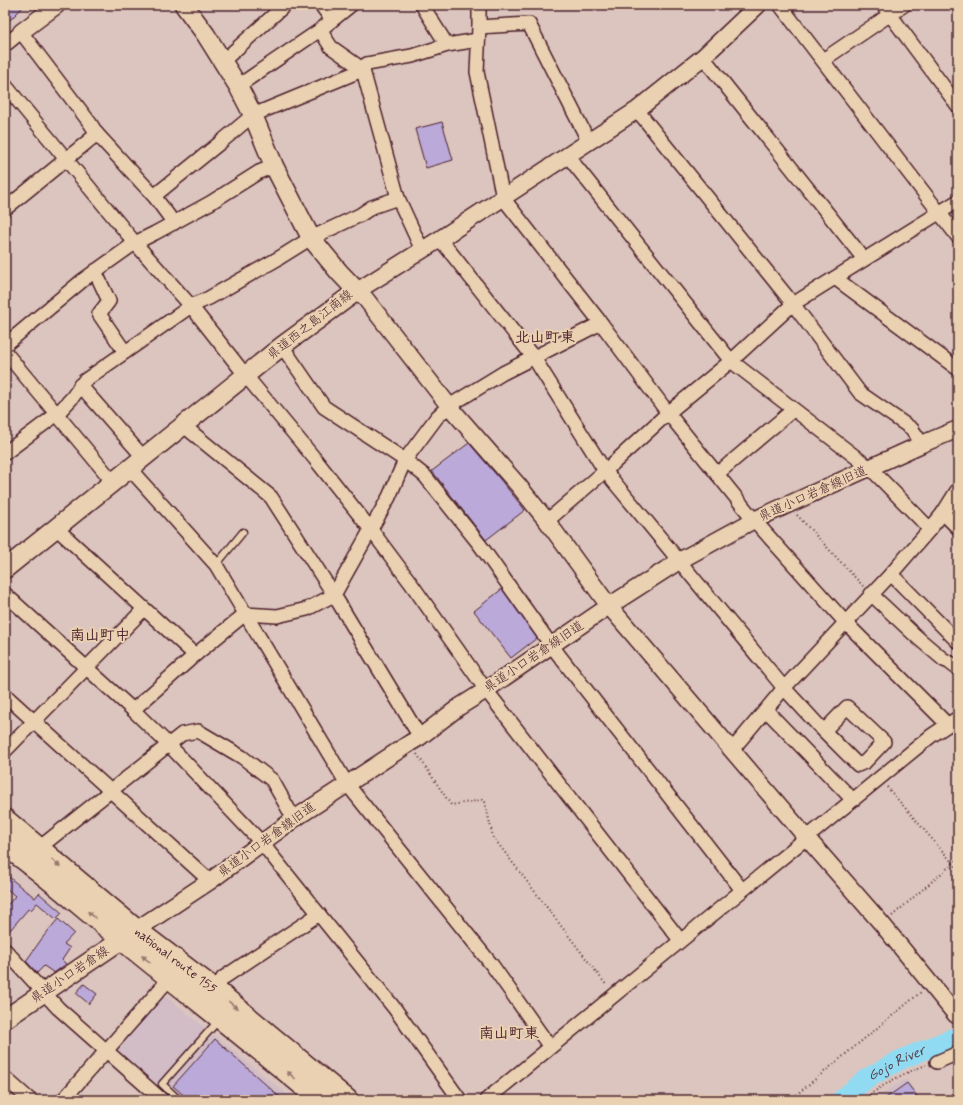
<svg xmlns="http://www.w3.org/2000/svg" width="963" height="1105" viewBox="0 0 963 1105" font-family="Mynerve,'Klee One',sans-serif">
<rect width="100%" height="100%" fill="#dcc5be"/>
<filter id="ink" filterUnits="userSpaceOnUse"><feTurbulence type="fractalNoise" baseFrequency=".025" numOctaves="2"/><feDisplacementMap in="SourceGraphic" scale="8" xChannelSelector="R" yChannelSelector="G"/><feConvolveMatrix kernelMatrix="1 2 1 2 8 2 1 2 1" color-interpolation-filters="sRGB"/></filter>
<g filter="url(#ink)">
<g fill="#d2bdc6">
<path d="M162,993L294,1100H167L113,1048Z"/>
<path d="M906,1079L921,1100H876L890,1088Z"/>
</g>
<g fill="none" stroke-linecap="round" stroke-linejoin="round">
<path stroke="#91dbf2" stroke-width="20" id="s1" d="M841,1100L866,1079L900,1060L958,1036"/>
</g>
<g fill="#baa9d9" stroke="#4a1f2b">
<path d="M5,5H25L5,25Z"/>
<path d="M442,122L453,160L426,168L415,129Z"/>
<path d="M469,443L499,478L525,510L486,540L432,471Z"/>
<path d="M502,589L537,638L511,658L474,611Z"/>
<path d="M9,877L27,892H28L35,898L39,893L62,913L56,919L37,903L31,910L29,908L5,936V908L15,896L5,887V882Z"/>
<path d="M58,919L74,933L64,944L70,948L62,960L66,964L54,973L44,966L37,973L26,961L43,937Z"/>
<path d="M84,984L97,994L89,1004L76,993Z"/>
<path d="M215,1039L283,1100H189L173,1086Z"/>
<path d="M907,1083L920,1100H883Z"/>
</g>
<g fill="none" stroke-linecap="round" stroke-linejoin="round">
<defs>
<g id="service">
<path d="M216,565L243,532"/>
<path d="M179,1100L162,1084L218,1021"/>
<path d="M950,1100L958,1094"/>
</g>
<g id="minor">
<path d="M321,5L332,20"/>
<path d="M422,5L447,45"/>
<path d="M479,5V27L477,72L503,198L601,323L668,413L754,520L845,622L948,725"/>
<path d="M780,5L958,237"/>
<path d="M883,5L958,106"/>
<path d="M479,27L529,24L589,142"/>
<path d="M320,30L331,47L361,68L364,74L398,198L422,250"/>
<path d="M5,45L21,32L90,123L97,134L154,196L174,223"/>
<path d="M703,57L864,259"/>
<path d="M823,60L904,5"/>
<path d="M223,61L285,5"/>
<path d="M5,85L135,243L191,306L246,376L315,459L372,531L410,582L486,690L680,940"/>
<path d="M238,86L320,30L351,5"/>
<path d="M637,110L793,304L860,393L912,429L922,444"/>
<path d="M567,155L731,361L870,468L930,529"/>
<path d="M154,196L221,142L253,115L355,73L367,64L412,56L447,45L478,40"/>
<path d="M5,209L97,134"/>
<path d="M440,239L534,358L605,471L784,688L819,726L858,765L865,762L884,742L847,707L824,731"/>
<path d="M95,271L109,301L99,314L125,352"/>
<path d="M835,278L958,369"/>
<path d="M5,345L83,280L135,243L155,233L210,203L259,172L274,166"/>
<path d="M282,346L324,407L405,460L425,476L480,545L551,645L742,890"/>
<path d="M5,352L114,483"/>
<path d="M80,385L144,458"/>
<path d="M184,426L271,497L334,595L420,737"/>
<path d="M5,453L57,414L72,398L84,381L191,306L209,298L279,258L311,238L360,215L372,207L398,198"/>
<path d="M130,469L216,565L347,784L492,965L550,1047"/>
<path d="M717,474L793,410"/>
<path d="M943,513L958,528"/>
<path d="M547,521L605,471L668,413L731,361L793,304L958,201"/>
<path d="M56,528L195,655"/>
<path d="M891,574L958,642"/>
<path d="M5,594L133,710L169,745L261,842L395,1009L460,1100"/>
<path d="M871,594L918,638L944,660L949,662L958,669"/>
<path d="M5,695L210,881"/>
<path d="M133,710L195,655L245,614L277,616L307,609L334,595L389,497L405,460L437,417L449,406L503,373L601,323"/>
<path d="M766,710L853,800"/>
<path d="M732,750L784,688L891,574L930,529L943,513L958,489"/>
<path d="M5,751L144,609"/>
<path d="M39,848L182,734L198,731L242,757L272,780L294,819"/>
<path d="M5,950L58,1008L162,1100"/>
<path d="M215,990L223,978L319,914"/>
<path d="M937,1062L958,1053"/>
<path d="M5,1078L30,1100"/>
<path d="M63,1100L170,978"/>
<path d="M486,1100L931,736L958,718"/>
</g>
<g id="tertiary">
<path d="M758,5L703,57L637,110L440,239L357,291L365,298L449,406L518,485L547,521L609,606L806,837L882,924L956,1015"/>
<path d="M21,32L57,5"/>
<path d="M136,930L210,881L294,819L410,743L420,737L459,707L486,690L609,606L679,561L754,520L922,444L958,429"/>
</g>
<g id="secondary">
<path d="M5,569L282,346L357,291L339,272L311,238L274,166L253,115L238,86L206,35L184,5"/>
<path d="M5,1019L133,932"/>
</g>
<g id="trunk">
<path id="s2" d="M5,820L136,930L215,990L347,1100"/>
<path d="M5,845C46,874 83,908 123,940C189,994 256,1045 321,1100"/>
</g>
</defs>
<use href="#service" stroke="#4a1f2b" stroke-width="9"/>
<use href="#minor" stroke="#4a1f2b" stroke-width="16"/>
<use href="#tertiary" stroke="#4a1f2b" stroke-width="19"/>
<use href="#secondary" stroke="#4a1f2b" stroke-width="21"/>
<use href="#trunk" stroke="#4a1f2b" stroke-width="24"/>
<g stroke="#4a1f2b" stroke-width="2" stroke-dasharray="1 3" stroke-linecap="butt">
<path d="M797,515L863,586"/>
<path d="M417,754L451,805L482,800L485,802L493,837L607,986"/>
<path d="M887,787L958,869"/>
<path d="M892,916L958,859"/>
<path d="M790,1100L921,992"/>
<path d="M863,1100C885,1083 900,1075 926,1065"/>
</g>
<use href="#service" stroke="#ead1b2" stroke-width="6"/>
<use href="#minor" stroke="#ead1b2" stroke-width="13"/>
<use href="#tertiary" stroke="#ead1b2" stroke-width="16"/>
<use href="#secondary" stroke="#ead1b2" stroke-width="18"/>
<use href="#trunk" stroke="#ead1b2" stroke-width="21"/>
</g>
<defs><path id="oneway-solid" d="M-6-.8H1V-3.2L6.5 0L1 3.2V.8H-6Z"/></defs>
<g fill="#9a786e">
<use href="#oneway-solid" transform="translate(56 863) rotate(40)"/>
<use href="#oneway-solid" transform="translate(92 915) rotate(-140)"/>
<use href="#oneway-solid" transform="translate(146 959) rotate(-141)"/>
<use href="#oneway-solid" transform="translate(233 1005) rotate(40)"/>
<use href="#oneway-solid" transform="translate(291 1075) rotate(-140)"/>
</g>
</g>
<g text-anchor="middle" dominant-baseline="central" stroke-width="4" stroke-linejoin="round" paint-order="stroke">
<g font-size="13" fill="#4a1f2b" stroke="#ead1b2">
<text transform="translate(310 325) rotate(-38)">県道西之島江南線</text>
<text transform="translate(813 494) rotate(-24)">県道小口岩倉線旧道</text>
<text transform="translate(534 657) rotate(-34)">県道小口岩倉線旧道</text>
<text transform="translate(267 840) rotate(-36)">県道小口岩倉線旧道</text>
<text stroke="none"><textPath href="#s2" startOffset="221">national route 155</textPath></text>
<text transform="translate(70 975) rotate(-34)">県道小口岩倉線</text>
</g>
<g font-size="14" font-style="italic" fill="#553b49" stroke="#ead1b2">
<text stroke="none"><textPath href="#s1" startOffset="67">Gojo River</textPath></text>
</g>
<g font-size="15" font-weight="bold" fill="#4a1f2b" stroke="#ead1b2">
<text x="545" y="338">北山町東</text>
<text x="100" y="636">南山町中</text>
<text x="509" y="1034">南山町東</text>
</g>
</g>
<rect width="963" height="1105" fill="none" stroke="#ead1b2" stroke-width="20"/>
<rect x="10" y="10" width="943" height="1085" fill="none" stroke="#4a1f2b" stroke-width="1.5" filter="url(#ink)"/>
</svg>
